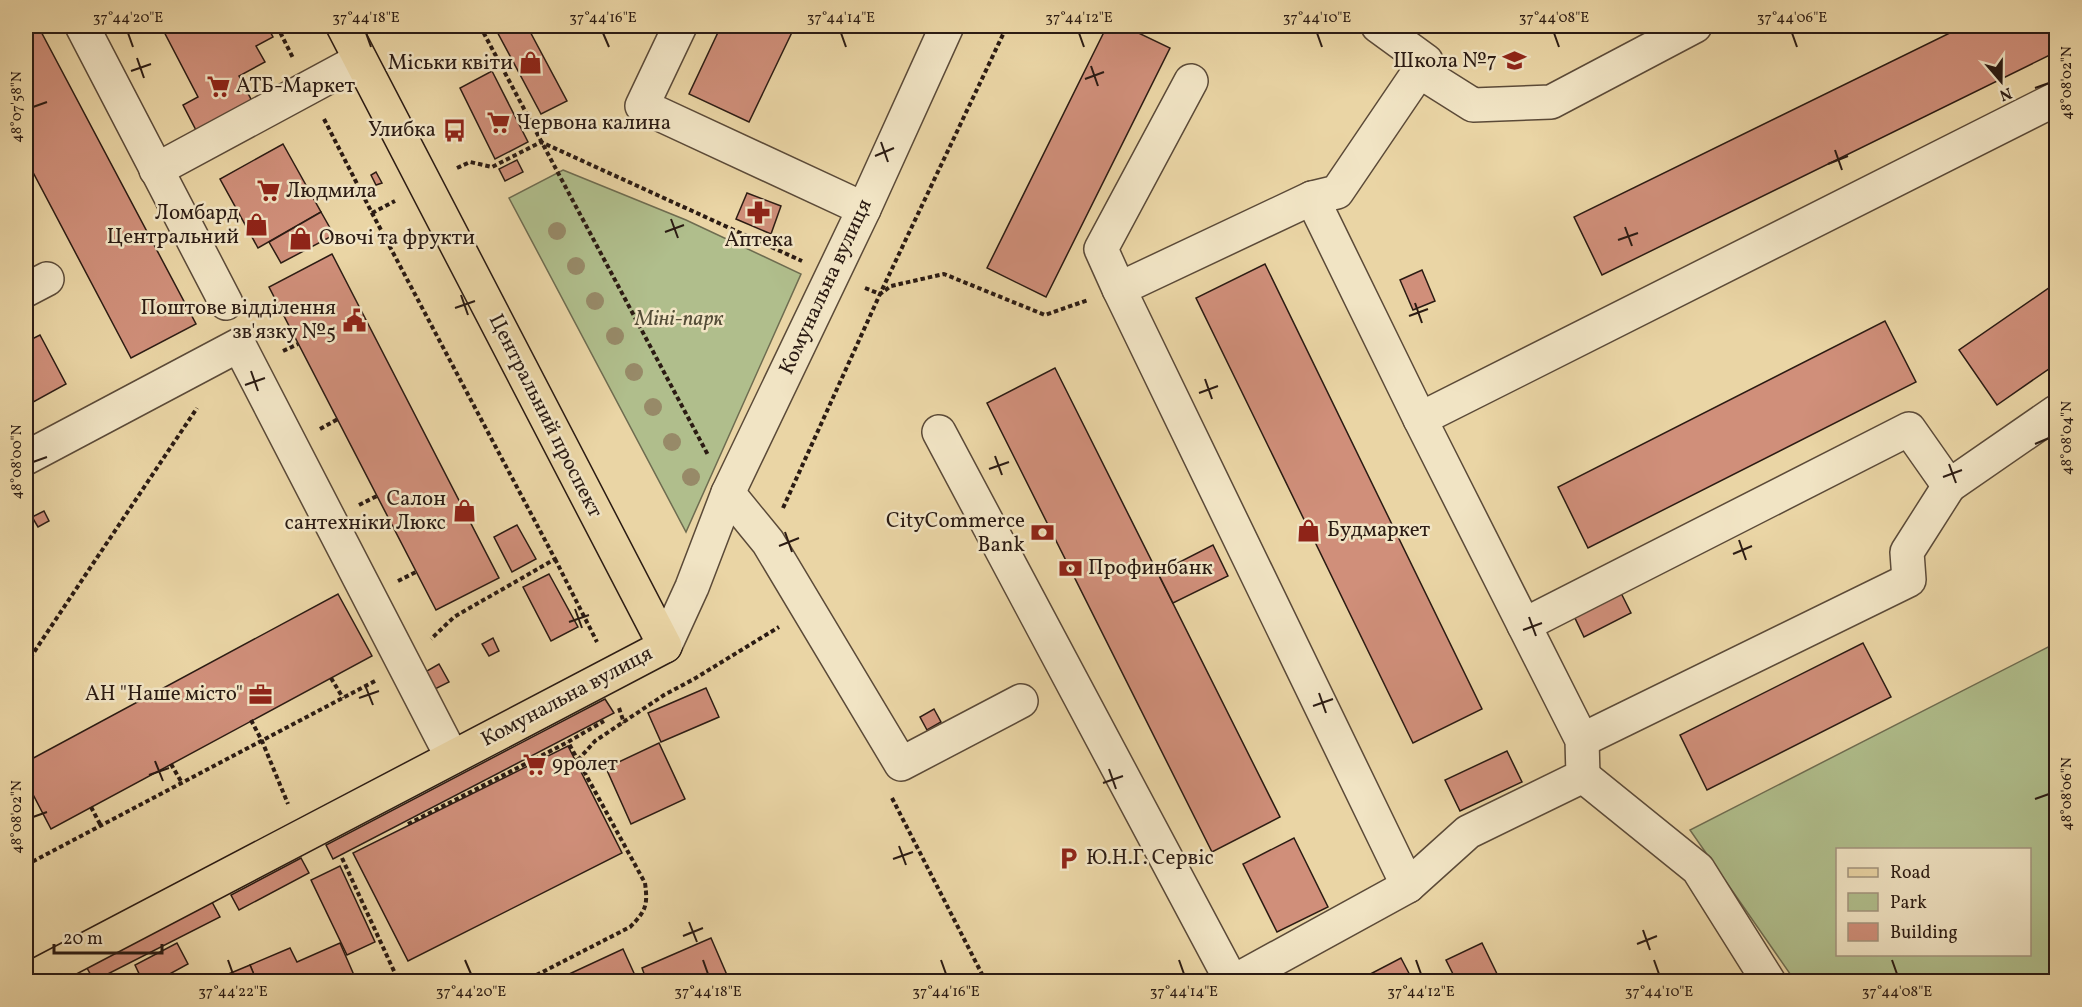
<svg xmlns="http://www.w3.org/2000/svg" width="2082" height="1007" viewBox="0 0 2082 1007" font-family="Vollkorn,serif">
<rect width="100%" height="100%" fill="#ead5a5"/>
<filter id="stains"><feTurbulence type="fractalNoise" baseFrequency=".00333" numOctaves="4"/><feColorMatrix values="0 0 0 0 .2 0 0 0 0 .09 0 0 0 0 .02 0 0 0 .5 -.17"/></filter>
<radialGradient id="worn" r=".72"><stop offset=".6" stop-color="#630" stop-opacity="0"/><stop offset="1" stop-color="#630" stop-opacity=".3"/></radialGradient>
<g fill="#b0be8c" stroke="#6e6c50" stroke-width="1.5" fill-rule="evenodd">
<path d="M563,170L686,220L801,274L686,532L509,198Z"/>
<path d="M2056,643V981H1795L1690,830ZM1838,850H2030V954H1838Z"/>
</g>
<g fill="#d08f7a" stroke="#2b1b13" stroke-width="1.5">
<path d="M26,26H38L196,324L131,358L26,159Z"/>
<path d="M161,26H267L273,37L256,46L265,62L239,76L254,105L198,134L183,105L198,97Z"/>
<path d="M494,26H527L567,101L541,114Z"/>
<path d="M721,26H795L749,122L689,94Z"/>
<path d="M1107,26H1124L1170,48L1046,297L987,268Z"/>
<path d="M1964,26H2056V52L1602,275L1574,217Z"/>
<path d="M492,71L528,142L495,159L460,88Z"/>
<path d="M283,144L321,212L258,248L220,179Z"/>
<path d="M517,160L523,172L505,181L499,169Z"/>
<path d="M376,172L382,183L376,185L371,175Z"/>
<path d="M747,193L781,206L771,234L736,219Z"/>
<path d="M321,212L334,235L281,263L269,242Z"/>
<path d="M332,254L499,578L436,610L269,287Z"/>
<path d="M1265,264L1482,709L1413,743L1196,298Z"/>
<path d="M1422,270L1435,301L1413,310L1400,280Z"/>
<path d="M2056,283V364L1997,405L1959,350Z"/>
<path d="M1885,321L1916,382L1588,548L1558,487Z"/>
<path d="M40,335L66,384L26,406V342Z"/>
<path d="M1055,368L1280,817L1212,852L987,403Z"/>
<path d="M44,511L49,521L38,527L32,517Z"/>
<path d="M517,525L536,559L512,572L494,537Z"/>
<path d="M1213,545L1228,576L1173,603L1158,573Z"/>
<path d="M549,574L578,627L551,641L523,587Z"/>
<path d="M1620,591L1631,613L1584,637L1573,614Z"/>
<path d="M338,594L372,656L51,829L26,781V762Z"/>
<path d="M493,638L499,651L489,656L482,644Z"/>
<path d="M1863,643L1891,697L1707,790L1680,735Z"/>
<path d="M439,664L449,682L429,692L420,675Z"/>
<path d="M706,688L719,717L661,742L648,713Z"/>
<path d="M605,699L614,713L333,859L326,845Z"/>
<path d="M934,709L941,722L927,730L920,717Z"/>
<path d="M659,743L685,799L631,824L606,768Z"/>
<path d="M568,746L622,853L408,961L353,853Z"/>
<path d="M1507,751L1522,782L1460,811L1445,780Z"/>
<path d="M1294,838L1328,907L1277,932L1243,864Z"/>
<path d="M301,858L309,873L239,910L231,895Z"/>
<path d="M340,866L375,942L347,955L311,880Z"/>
<path d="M212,902L220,917L94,981L86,966Z"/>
<path d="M711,938L730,982H647L642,968Z"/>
<path d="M177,943L188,964L155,982H143L135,965Z"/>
<path d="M340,943L357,982H281L280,980L276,982H257L250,965L290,948L297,962Z"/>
<path d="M1482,943L1501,982H1457L1446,960Z"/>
<path d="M623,949L638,982H552Z"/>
<path d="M1401,958L1413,981L1355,982Z"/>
<path d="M250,965L257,982L214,980Z"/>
</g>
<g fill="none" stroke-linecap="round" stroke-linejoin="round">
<defs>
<g id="minor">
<path d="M82,26L226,303"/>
<path d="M680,26L642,106L864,209"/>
<path d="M1419,71L1473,105L1551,102L1695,26"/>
<path d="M156,170L360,60"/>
<path d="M1312,198L1119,289L1408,886"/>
<path d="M1119,289L1101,249L1191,81"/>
<path d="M26,290L47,279"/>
<path d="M1420,419L2056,99"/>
<path d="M939,432L1232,982"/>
<path d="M26,458L239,345L452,757"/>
<path d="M728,493L768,542L901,764L1021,701"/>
<path d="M1524,625L1909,429L1949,486L2056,412"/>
<path d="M665,646L692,587L728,493L864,209L947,26"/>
<path d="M1582,740L1909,580L1907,552L1949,486"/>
<path d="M1583,776L1698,869L1769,982"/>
<path d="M1233,982L1408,886L1468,832L1583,776L1582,740L1420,419L1312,198L1337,192L1426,61L1378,26"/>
</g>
<path id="major" d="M26,981L665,646L343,26"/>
</defs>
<use href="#minor" stroke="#5b4a38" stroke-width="36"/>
<use href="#major" stroke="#2b1b13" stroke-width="36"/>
<g stroke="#2b1b13" stroke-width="4" stroke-dasharray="4.5 3" stroke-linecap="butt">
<path d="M277,26L293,58"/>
<path d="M480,26L708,455"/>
<path d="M324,119L372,213L555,559L454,617L431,639"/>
<path d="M457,168L470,162L492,167L541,142L802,261"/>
<path d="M372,213L395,201"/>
<path d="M865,288L880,294L891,286L944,274L1045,315L1088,300"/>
<path d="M283,351L298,344"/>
<path d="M320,429L338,419"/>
<path d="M359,505L377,496"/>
<path d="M783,508L880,294L1007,26"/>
<path d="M555,559L597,642"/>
<path d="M398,581L416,572"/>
<path d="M26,664L197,408"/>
<path d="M331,678L343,698"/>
<path d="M619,708L624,723"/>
<path d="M251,720L262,741L288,804"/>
<path d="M578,760L595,741L664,695L694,679L779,627"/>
<path d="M171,764L182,783"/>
<path d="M892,798L986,982"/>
<path d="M91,807L101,826"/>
<path d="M408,824L568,742L604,721"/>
<path d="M342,858L399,982"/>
<path d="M26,865L375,681"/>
<path d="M523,982L630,927C646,911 648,905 645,883L568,742"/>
</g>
<use href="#minor" stroke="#f1e4c4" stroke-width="33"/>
<use href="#major" stroke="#ead5a5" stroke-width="33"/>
</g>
<g fill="#978a68">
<circle cx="557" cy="231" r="9"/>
<circle cx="576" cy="266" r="9"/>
<circle cx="595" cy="301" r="9"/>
<circle cx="615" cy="336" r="9"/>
<circle cx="634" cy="372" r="9"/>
<circle cx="653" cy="407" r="9"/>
<circle cx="672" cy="442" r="9"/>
<circle cx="691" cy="477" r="9"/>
</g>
<path fill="none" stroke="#2b1b13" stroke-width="2" d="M128,33L133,47M366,33L371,47M603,33L609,47M841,33L846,47M1079,33L1084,47M1317,33L1322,47M1554,33L1559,47M1792,33L1797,47M137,58L144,78M1091,66L1098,86M131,71L151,64M1085,79L1104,72M2035,88L2049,83M33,107L47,102M881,142L888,162M1835,150L1842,170M875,156L894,148M1828,164L1848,156M671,219L678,238M1625,227L1632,246M665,232L684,225M1618,240L1638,233M461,295L468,315M1415,303L1422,323M455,308L475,301M1409,316L1428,309M251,371L258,391M1205,379L1212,399M245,385L265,378M1199,393L1218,386M2035,444L2049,438M995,456L1002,475M33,462L47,457M1949,464L1956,483M989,469L1009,462M1943,477L1962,470M785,532L792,552M1739,540L1746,560M779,546L799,538M1733,554L1752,546M575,609L582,628M1529,617L1536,636M569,622L589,615M1523,630L1542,623M365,685L373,705M1319,693L1326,713M359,698L379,691M1313,706L1333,699M155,761L163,781M1109,769L1116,789M149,775L169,768M1103,783L1123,776M2035,799L2049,794M33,817L47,812M899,846L906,865M893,859L913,852M689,922L697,942M1643,930L1650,950M683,936L703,928M1637,944L1657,936M228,960L233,974M465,960L471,974M703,960L708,974M941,960L946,974M1179,960L1184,974M1416,960L1421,974M1654,960L1659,974M1892,960L1897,974"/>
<defs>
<symbol id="school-bare" viewBox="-9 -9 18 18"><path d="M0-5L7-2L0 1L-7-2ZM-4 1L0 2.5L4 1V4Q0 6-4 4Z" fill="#8f2418" stroke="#f1e4c4" stroke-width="2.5" paint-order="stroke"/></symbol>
<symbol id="shop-bare" viewBox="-9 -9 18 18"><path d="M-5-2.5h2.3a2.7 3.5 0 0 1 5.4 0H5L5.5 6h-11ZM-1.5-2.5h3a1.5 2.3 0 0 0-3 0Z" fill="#8f2418" stroke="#f1e4c4" stroke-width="2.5" paint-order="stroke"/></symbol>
<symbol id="supermarket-bare" viewBox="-9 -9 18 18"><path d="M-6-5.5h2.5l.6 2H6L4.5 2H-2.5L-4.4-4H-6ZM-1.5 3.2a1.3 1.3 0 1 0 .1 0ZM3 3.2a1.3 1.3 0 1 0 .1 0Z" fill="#8f2418" stroke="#f1e4c4" stroke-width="2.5" paint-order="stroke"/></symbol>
<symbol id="bus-bare" viewBox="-9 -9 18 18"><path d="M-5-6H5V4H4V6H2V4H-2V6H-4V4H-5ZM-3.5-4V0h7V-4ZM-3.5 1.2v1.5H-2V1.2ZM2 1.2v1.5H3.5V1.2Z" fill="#8f2418" stroke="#f1e4c4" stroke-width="2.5" paint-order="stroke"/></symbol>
<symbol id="pharmacy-bare" viewBox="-9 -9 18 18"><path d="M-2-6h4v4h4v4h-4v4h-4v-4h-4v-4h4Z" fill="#8f2418" stroke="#f1e4c4" stroke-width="2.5" paint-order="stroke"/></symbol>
<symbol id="civic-bare" viewBox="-9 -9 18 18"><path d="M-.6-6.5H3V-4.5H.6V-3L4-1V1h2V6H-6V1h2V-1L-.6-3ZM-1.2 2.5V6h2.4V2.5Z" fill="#8f2418" stroke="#f1e4c4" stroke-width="2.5" paint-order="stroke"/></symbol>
<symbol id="bank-bare" viewBox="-9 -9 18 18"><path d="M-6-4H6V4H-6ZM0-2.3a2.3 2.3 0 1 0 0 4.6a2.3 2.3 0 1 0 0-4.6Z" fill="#8f2418" stroke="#f1e4c4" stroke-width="2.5" paint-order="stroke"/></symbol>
<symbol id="office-bare" viewBox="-9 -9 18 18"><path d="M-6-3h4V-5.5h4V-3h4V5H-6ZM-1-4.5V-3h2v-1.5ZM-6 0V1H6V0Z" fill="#8f2418" stroke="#f1e4c4" stroke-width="2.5" paint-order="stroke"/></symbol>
<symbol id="parking-bare" viewBox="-9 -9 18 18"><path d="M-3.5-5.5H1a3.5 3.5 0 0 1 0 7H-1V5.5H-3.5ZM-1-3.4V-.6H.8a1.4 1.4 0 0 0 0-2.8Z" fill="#8f2418" stroke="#f1e4c4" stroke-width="2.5" paint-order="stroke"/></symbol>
</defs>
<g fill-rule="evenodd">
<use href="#school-bare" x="1498" y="44" width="33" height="33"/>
<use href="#shop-bare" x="514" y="46" width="33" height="33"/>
<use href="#supermarket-bare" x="202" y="70" width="33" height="33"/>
<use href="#supermarket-bare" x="482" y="106" width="33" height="33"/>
<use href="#bus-bare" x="438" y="114" width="33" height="33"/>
<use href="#supermarket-bare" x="252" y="174" width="33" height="33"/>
<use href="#pharmacy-bare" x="742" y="196" width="33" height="33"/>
<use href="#shop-bare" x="240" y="208" width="33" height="33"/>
<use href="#shop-bare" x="284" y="222" width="33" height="33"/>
<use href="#civic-bare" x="338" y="304" width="33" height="33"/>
<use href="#shop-bare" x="448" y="494" width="33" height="33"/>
<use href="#shop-bare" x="1292" y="514" width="33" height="33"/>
<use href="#bank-bare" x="1026" y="516" width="33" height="33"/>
<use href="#bank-bare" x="1054" y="552" width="33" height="33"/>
<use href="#office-bare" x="244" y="678" width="33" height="33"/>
<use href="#supermarket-bare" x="518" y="748" width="33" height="33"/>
<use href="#parking-bare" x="1052" y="842" width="33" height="33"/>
</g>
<g text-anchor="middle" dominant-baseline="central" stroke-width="5" stroke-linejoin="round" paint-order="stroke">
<g font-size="21" fill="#2b1b13" stroke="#f1e4c4" text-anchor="end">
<text x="1497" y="61">Школа №7</text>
<text x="513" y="63">Міськи квіти</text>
<text x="236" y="86" text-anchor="start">АТБ-Маркет</text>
<text x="516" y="123" text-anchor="start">Червона калина</text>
<text x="436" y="130">Улибка</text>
<text x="286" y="191" text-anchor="start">Людмила</text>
<text x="239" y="213">Ломбард<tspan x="239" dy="24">Центральний</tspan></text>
<text x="319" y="238" text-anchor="start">Овочі та фрукти</text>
<text x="759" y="240" text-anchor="middle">Аптека</text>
<text x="336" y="308">Поштове відділення<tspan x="336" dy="24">зв'язку №5</tspan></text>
<text x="446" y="499">Салон<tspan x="446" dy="24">сантехніки Люкс</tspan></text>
<text x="1025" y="521">CityCommerce<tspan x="1025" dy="24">Bank</tspan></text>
<text x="1327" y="530" text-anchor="start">Будмаркет</text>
<text x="1088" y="568" text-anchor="start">Профинбанк</text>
<text x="243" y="694">АН "Наше місто"</text>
<text x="552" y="764" text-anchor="start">9ролет</text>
<text x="1086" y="858" text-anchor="start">Ю.Н.Г. Сервіс</text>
</g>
<g font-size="21" fill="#2b1b13" stroke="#f1e4c4">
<text transform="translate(826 287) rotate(-65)">Комунальна вулиця</text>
<text transform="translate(545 416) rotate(63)">Центральний проспект</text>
<text transform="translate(567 697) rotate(-28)">Комунальна вулиця</text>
</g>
<g font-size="21" font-style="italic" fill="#534c37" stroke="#f1e4c4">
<text x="679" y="319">Міні-парк</text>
</g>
</g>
<rect width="2082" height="1007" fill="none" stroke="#ead5a5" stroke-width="66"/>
<rect x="1836" y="848" width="195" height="108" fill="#f1e4c4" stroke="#a2947d" stroke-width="1.5"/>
<rect x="1848" y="868" width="30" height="9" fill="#ead5a5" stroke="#a2947d" stroke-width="1.5"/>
<text x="1890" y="878" font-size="18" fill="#2b1b13">Road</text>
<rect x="1848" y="893" width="30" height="18" fill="#b0be8c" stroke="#a2947d" stroke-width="1.5"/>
<text x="1890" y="908" font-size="18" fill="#2b1b13">Park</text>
<rect x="1848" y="923" width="30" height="18" fill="#d08f7a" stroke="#a2947d" stroke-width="1.5"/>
<text x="1890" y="938" font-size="18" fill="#2b1b13">Building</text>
<g transform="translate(2001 81) rotate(160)" stroke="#f1e4c4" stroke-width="4.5" paint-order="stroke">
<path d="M0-4.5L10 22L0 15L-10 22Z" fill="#2b1b13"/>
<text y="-9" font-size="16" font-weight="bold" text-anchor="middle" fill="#2b1b13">N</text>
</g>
<path d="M54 944v9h108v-9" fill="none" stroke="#2b1b13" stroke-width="3"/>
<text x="63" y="944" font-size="18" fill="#2b1b13" stroke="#f1e4c4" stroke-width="4.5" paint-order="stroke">20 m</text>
<rect x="33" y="33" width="2016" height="941" fill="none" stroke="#2b1b13" stroke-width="2"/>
<g font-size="15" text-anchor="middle" fill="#2b1b13">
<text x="128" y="22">37°44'20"E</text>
<text x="366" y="22">37°44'18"E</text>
<text x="603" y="22">37°44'16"E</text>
<text x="841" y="22">37°44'14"E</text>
<text x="1079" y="22">37°44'12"E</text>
<text x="1317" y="22">37°44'10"E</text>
<text x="1554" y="22">37°44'08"E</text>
<text x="1792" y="22">37°44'06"E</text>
<text transform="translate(2066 83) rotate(-90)" y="5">48°08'02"N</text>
<text transform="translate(16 107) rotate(-90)" y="5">48°07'58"N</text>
<text transform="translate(2066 438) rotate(-90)" y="5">48°08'04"N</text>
<text transform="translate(16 462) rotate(-90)" y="5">48°08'00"N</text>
<text transform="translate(2066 794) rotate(-90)" y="5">48°08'06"N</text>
<text transform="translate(16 817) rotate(-90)" y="5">48°08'02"N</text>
<text x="233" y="996">37°44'22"E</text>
<text x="471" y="996">37°44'20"E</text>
<text x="708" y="996">37°44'18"E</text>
<text x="946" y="996">37°44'16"E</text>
<text x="1184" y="996">37°44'14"E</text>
<text x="1421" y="996">37°44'12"E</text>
<text x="1659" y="996">37°44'10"E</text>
<text x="1897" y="996">37°44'08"E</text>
</g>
<rect width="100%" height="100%" filter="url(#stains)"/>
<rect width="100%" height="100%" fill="url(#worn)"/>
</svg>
